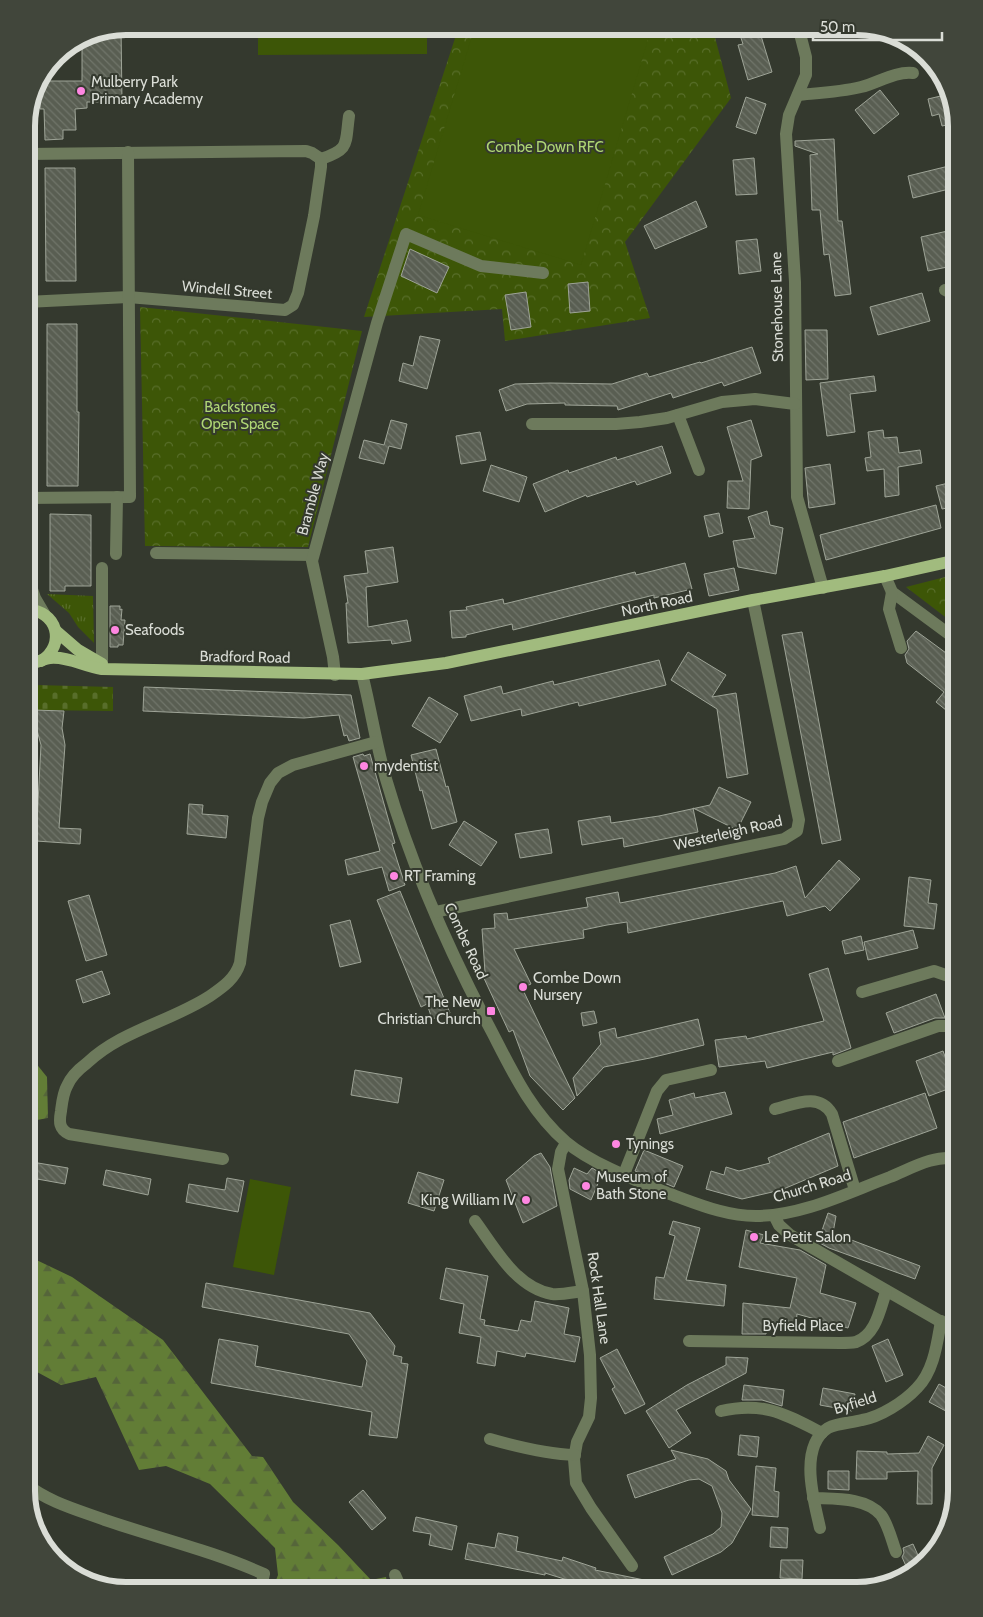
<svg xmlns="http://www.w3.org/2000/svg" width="983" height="1617" viewBox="0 0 983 1617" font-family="Cabin,sans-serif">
<defs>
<pattern id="grass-tufts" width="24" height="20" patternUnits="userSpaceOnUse" patternTransform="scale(1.25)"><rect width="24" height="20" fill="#3d5607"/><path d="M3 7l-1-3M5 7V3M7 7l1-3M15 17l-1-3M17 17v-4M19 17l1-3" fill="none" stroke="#586e2a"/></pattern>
<pattern id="forest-firs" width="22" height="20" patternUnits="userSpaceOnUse" patternTransform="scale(1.25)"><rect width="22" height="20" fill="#627d36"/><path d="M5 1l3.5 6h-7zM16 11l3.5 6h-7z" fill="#55653a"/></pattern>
<pattern id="cemetery-stones" width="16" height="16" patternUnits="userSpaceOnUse" patternTransform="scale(1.25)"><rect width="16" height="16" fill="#3d5607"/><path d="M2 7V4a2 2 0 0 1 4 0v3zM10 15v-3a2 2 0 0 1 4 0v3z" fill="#586e2a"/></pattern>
<pattern id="park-crowns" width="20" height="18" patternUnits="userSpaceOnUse" patternTransform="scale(1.25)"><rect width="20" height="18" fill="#3d5607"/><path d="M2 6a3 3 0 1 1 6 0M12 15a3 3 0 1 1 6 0" fill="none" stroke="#586e2a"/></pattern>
<pattern id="building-back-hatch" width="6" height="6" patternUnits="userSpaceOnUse" patternTransform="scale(1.25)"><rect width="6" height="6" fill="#595e52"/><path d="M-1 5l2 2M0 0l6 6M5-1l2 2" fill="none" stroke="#70756a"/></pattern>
</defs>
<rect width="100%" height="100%" fill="#34392e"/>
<path fill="url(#grass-tufts)" d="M47,594L93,596L94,643L78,627L69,613Z"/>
<g fill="url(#forest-firs)">
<path d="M26,919L38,925L34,977L26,993Z"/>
<path d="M26,1051L47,1077L48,1118L26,1122Z"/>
<path d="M26,1255L72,1277L163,1340L252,1456L263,1457L293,1502L338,1545L371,1580L386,1577L388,1588L387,1591H272L278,1575L275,1548L210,1484L166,1466L139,1470L96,1377L61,1385L26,1366Z"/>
</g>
<path fill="url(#cemetery-stones)" d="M35,685L113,687V711L35,710Z"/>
<g fill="url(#park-crowns)">
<path d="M459,26H712L731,98L625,242L650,318L505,341L502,309L364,317Z"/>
<path d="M140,307L362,331L308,547L145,546Z"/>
<path d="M957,574V626L906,587Z"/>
</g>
<g fill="#3d5607">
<path d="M258,26H427V54L258,55Z"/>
<path d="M475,26H652L581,265L418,215Z"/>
<path d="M250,1179L291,1187L274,1275L233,1267Z"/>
</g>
<g fill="url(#building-back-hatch)" stroke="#9ea497">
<path d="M737,26H758L772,72L748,80L738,45L743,44Z"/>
<path d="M121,27L122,102H87V108L75,109L76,130H63V139L45,140L44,109H40V81H82V38L88,34Z"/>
<path d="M880,90L899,114L874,134L855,110Z"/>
<path d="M949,94L956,123L942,126L939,114L932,116L928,99Z"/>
<path d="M746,97L766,104L756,134L736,127Z"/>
<path d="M834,139L838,221H842L851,294L835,296L829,254L824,255L820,210H812L810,155L818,154L795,146V141Z"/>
<path d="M754,158L757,194L736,195L733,160Z"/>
<path d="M957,164V187L913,198L908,176Z"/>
<path d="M45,168H75L76,281H46Z"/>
<path d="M696,201L707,227L655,249L644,226Z"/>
<path d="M952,230L957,254V265L928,271L921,237Z"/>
<path d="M757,239L761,271L739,274L736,241Z"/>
<path d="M410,249L449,267L437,293L401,276Z"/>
<path d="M588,282L590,311L570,313L568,284Z"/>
<path d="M526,292L531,327L511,330L505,295Z"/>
<path d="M922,293L930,321L878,335L870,307Z"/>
<path d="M47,324H77V412H79L78,486H47Z"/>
<path d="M805,330H827L828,379L806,380Z"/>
<path d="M420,336L440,340L427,389L399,381L403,363L413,366Z"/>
<path d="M752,347L761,373L724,386L722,382L673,398L671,393L618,410L617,406L565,405V403L527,404L506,411L499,390L515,384L550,383L612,384L647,373L649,377L700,362L701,363Z"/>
<path d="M874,376L876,391L850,394L855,432L827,436L820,383Z"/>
<path d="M391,420L407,424L401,449L389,446L384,464L359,458L364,440L384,445Z"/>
<path d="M751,420L762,456L751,460L749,509L727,508L728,481H743L727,427Z"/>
<path d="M883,430L884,438L897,437L899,453L920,450L922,463L898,467L899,495L885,497L884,469L867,471L865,458L871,457L868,432Z"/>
<path d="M480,432L486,460L461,464L456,436Z"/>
<path d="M662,446L671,473L637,485L635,481L587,497L586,495L545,512L533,484L568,470L569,473L616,457L617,460Z"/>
<path d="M830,464L835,504L809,508L805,468Z"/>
<path d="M491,465L527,477L519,502L483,491Z"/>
<path d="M957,481V506L942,509L936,486Z"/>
<path d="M936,505L941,528L826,560L820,535Z"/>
<path d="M767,511L770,525L783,528L776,574L738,567L733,541L755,538L748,517Z"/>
<path d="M719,513L723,533L709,537L704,516Z"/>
<path d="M50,514L91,515V586H65V591H50Z"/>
<path d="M393,547L398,582L366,587L368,627L407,620L411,641L392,644L391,640L348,643L346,603H348L344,576L368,573L365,551Z"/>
<path d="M685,563L692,589L654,598V595L513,630L512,624L466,635V637L452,638L450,611L467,610L466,607L503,599L504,604L635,572L636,575Z"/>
<path d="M734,568L739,590L709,596L704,574Z"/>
<path d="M110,606H120V610L122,609L121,620H125L123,645H118V647H110Z"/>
<path d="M916,631L957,661V719L936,702L944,692L907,663L905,655L909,649L907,641Z"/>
<path d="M802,632L841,840L822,844L782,635Z"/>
<path d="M688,652L726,675L712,697L736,693L748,774L727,778L717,709L671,680Z"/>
<path d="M659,660L666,685L579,706L578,702L522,716L521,709L471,721L464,696L501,686L503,694L553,681L554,685Z"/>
<path d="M144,687L351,695L360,738L349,741L347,735L344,736L339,715L304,718L143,711Z"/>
<path d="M429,697L458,714L440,743L412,726Z"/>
<path d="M34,710L64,711L62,728L65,745L59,828L81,829L80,844L36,841L41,745L34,719Z"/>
<path d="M436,749L446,787L448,786L457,822L432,829L422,790L420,791L411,755Z"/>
<path d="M363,754L364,756L370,754L395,843L392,844L405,885L389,891L382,867L348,875L345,860L380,851L353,757Z"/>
<path d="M719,787L751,802L737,830L693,808L698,832L624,847L623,838L582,845L578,821L610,816L611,823L659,816L710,805Z"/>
<path d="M189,804L203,805L202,814L228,816L226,838L187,834Z"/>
<path d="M464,821L497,842L481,866L449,845Z"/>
<path d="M548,829L552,853L520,858L515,834Z"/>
<path d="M839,860L860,879L830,911L825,906L787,916L783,901L628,933L627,922L607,925L583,930L584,938L514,949L531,984L522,988L575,1098L563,1110L530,1076L513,1030L509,1032L482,974L485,972L482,929L495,928L494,914L507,913L508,920L588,907L586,898L618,892L620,903L775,873L796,866L805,898Z"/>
<path d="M909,877L931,880L928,903L937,904L934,929L904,926Z"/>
<path d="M400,891L450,1013L432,1019L427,1004L421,1007L377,900Z"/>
<path d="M89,895L107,955L86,961L68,901Z"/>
<path d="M350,920L361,962L340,967L330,925Z"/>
<path d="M913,930L918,948L868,960L864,942Z"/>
<path d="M861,936L864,950L845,954L842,941Z"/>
<path d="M828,968L851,1048L833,1055V1052L767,1068L765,1061L719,1067L715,1040L746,1036L747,1039L824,1021L809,974Z"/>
<path d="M102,971L110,994L83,1003L76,980Z"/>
<path d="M936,994L945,1018H935L894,1033L886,1013Z"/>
<path d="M594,1011L597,1023L583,1026L581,1013Z"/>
<path d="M698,1019L704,1045L650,1058L604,1067L577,1096L573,1078L601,1044L599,1032L615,1028L617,1038Z"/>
<path d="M943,1051L956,1086L929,1096L916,1061Z"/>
<path d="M355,1070L402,1078L398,1103L351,1095Z"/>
<path d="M725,1092L732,1114L660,1134L657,1119L673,1115L669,1100L694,1093L695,1098Z"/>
<path d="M925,1093L937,1128L854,1158L843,1122Z"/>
<path d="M829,1133L838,1166L781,1190L742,1199L706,1189L711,1171L724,1175L726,1167L739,1171L770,1163L768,1158Z"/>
<path d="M644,1150L683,1166L674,1187L635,1171Z"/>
<path d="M541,1153L550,1167L557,1206L523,1223L506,1180L534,1156Z"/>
<path d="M26,1161L68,1168L65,1184L26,1177Z"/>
<path d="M574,1168L587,1174L592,1168L602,1174L591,1200L570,1189L569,1180Z"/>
<path d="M106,1170L151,1179L148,1195L103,1185Z"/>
<path d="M418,1172L444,1180L434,1211L408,1203Z"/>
<path d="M227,1178L244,1181L238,1212L186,1202L189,1184L225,1190Z"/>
<path d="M828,1213L836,1216L833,1233L920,1266L915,1279L829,1248L818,1242Z"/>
<path d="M673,1221L700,1228L686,1280L726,1285L724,1306L654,1299L656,1277L664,1278L675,1236L669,1234Z"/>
<path d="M746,1230L764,1235L760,1243L800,1250L826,1265L820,1293L856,1303L848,1328L797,1314L796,1325L767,1322L766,1334H742L743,1303L790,1308L797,1278L739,1267Z"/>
<path d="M446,1268L488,1276L480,1319L485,1320L484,1325L518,1331L521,1320L531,1322L535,1301L569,1308L564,1334L580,1337L575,1362L526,1353L525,1357L497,1351L495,1366L477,1363L481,1337L459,1333L464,1304L440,1299Z"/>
<path d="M206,1283L370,1313L395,1346L393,1355L402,1357L401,1363L408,1364L397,1438L369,1435L372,1412L211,1383L219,1339L258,1346L255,1366L362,1387L367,1361L349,1334L202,1307Z"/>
<path d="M888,1339L903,1375L886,1382L872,1346Z"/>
<path d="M617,1349L645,1404L625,1414L612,1389L615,1387L600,1358Z"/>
<path d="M726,1357L748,1358L746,1373L676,1410L691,1433L669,1448L646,1411L687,1385L726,1365Z"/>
<path d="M939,1384L957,1394V1417L929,1402Z"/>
<path d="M744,1385L784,1390L782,1406L762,1400H742Z"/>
<path d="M823,1388L855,1394L852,1411L820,1405Z"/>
<path d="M740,1435L759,1437L757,1457L738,1455Z"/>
<path d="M928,1436L944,1445L932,1468V1504H917L918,1471L887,1472V1479H856L857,1451L887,1452V1454L919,1453Z"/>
<path d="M671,1450L708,1459L726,1471L729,1480L751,1509L732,1543L721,1552L672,1575L664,1557L713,1534L721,1527L722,1513L712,1486L699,1479L689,1480L635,1498L627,1475L676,1459Z"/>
<path d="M756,1466L776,1468L774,1491L779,1492L778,1517L752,1515Z"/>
<path d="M828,1471H849V1490L828,1489Z"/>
<path d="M363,1490L386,1518L372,1530L349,1502Z"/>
<path d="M416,1517L457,1526L452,1550L429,1545L431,1534L413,1531Z"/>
<path d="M771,1527L788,1528L787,1548L770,1547Z"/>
<path d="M498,1533L518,1537L516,1551L562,1561L563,1557L596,1568L595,1570L664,1584V1591H613L590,1586V1587L545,1573V1575L465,1559L468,1543L495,1548Z"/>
<path d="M913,1544L921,1562L909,1573L902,1557L904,1553L903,1548Z"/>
<path d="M781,1560H803L802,1579L780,1578Z"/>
</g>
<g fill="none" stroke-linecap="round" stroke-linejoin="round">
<g stroke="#6d7a5c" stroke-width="12">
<path d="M798,26L806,57V75L789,115L786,134L795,282L797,497L823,588"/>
<path d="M798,95C819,93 840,92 861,87C878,83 895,71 913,73"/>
<path d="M321,159C350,149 345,145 349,116"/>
<path d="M945,290L957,296"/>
<path d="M26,302L128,297L285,310L293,305L298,293L314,216L321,167V159L312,153L306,151L26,154"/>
<path d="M678,415L699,470"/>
<path d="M532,424H616L640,422L667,418L722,402L755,399L795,404"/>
<path d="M26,498L130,497L128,152"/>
<path d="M156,553L313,555"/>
<path d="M116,554L117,497"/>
<path d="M26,572L35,598L45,615"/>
<path d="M885,576L892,592L957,640"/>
<path d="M892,592L889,609L901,648"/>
<path d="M102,669V568"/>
<path d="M362,674C371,709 376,745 386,779C412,868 450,953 493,1034C513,1073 532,1113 566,1142C592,1164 638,1181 670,1194C698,1204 725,1216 756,1216C802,1216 847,1193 890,1177C910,1169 935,1154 957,1159"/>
<path d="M335,675L333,657L312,561L377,323L406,234L481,266L543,273"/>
<path d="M435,912L784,839L797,831L799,820L753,600"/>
<path d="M862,992L934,971L957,979"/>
<path d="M838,1061L938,1026H947L957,1032"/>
<path d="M775,1109C795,1104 819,1092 832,1114L855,1190"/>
<path d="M566,1143L561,1152L558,1169L583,1291L590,1355L591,1398L589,1417L577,1442L574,1459L576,1483L591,1508L632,1566"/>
<path d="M951,1158L957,1119"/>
<path d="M223,1159L69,1134C59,1129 59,1122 61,1111C62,1103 63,1093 67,1086C71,1076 79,1069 87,1063C122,1030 170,1022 210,996C223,987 235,979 240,963L258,818L262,802L270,783L278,773L293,765L376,742"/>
<path d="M624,1174L657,1091L666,1080L711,1070"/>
<path d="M774,1215L779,1225L790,1235L957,1331"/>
<path d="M475,1221C495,1248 516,1288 552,1294C562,1295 574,1292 583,1291"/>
<path d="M689,1341L840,1343C845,1343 851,1343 856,1342C876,1335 880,1309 886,1292"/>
<path d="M721,1411C763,1401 785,1414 822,1433"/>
<path d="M490,1439C518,1447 546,1454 575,1455"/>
<path d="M26,1484C48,1502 78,1510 105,1520C158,1538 213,1551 264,1574L260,1591"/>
<path d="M813,1498C835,1499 866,1497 881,1515C888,1524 892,1541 896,1552"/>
<path d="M820,1528C814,1501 798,1447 828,1428C838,1423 851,1423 862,1420C880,1417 904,1402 917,1388C934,1371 937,1343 941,1321"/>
<path d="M395,1575L402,1591"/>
</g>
<g stroke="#a1bb7e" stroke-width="12">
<path d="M26,610C57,609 67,645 41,661"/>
<path d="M56,631L78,650L102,664"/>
<path d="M26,664C35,664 42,659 50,658C68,656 85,667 102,669L362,674L446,663L753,600L885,576L957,560"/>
</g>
</g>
<g fill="#fe86e1" stroke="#34392e" stroke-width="2">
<circle cx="81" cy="91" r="5"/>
<circle cx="115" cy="630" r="5"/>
<circle cx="364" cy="766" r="5"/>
<circle cx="394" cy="876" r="5"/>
<circle cx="523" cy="987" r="5"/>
<rect x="486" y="1006" width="10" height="10" rx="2.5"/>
<circle cx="616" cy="1144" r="5"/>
<circle cx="586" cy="1186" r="5"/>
<circle cx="526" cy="1200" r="5"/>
<circle cx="754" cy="1237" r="5"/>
</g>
<g text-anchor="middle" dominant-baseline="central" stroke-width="4" stroke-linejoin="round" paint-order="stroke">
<g font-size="15" fill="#daddd6" stroke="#34392e" text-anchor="start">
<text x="91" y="82">Mulberry Park<tspan x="91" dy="17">Primary Academy</tspan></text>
<text x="125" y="630">Seafoods</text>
<text x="374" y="766">mydentist</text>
<text x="404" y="876">RT Framing</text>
<text x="533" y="978">Combe Down<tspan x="533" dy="17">Nursery</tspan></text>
<text x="481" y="1002" text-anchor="end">The New<tspan x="481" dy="17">Christian Church</tspan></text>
<text x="626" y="1144">Tynings</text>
<text x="596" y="1177">Museum of<tspan x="596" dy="17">Bath Stone</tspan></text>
<text x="516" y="1200" text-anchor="end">King William IV</text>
<text x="764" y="1237">Le Petit Salon</text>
</g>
<g font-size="15" fill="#afd674" stroke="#34392e">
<text x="545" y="147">Combe Down RFC</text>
<text x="240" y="407">Backstones<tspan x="240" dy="17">Open Space</tspan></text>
</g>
<g font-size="15" fill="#daddd6" stroke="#34392e">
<text transform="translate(227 290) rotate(5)">Windell Street</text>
<text transform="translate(777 307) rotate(-91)">Stonehouse Lane</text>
<text transform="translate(313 494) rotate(-75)">Bramble Way</text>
<text transform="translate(657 604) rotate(-12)">North Road</text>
<text transform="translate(245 657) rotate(1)">Bradford Road</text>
<text transform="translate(728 833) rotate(-13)">Westerleigh Road</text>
<text transform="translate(466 941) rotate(65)">Combe Road</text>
<text transform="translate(812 1186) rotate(-17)">Church Road</text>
<text transform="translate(599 1298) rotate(82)">Rock Hall Lane</text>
<text x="803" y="1326">Byfield Place</text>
<text transform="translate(855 1403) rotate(-17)">Byfield</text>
</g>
</g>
<path d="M0 0H983V1617H0ZM126 35H857A91 91 0 0 1 948 126V1491A91 91 0 0 1 857 1582H126A91 91 0 0 1 35 1491V126A91 91 0 0 1 126 35Z" fill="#41463b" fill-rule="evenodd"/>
<path fill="none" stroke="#daddd6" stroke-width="6" d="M126 35H857A91 91 0 0 1 948 126V1491A91 91 0 0 1 857 1582H126A91 91 0 0 1 35 1491V126A91 91 0 0 1 126 35Z"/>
<path d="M813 32v8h129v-8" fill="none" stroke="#daddd6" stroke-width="2.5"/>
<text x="820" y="32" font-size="15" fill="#daddd6" stroke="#34392e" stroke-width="4" paint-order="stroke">50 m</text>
</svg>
